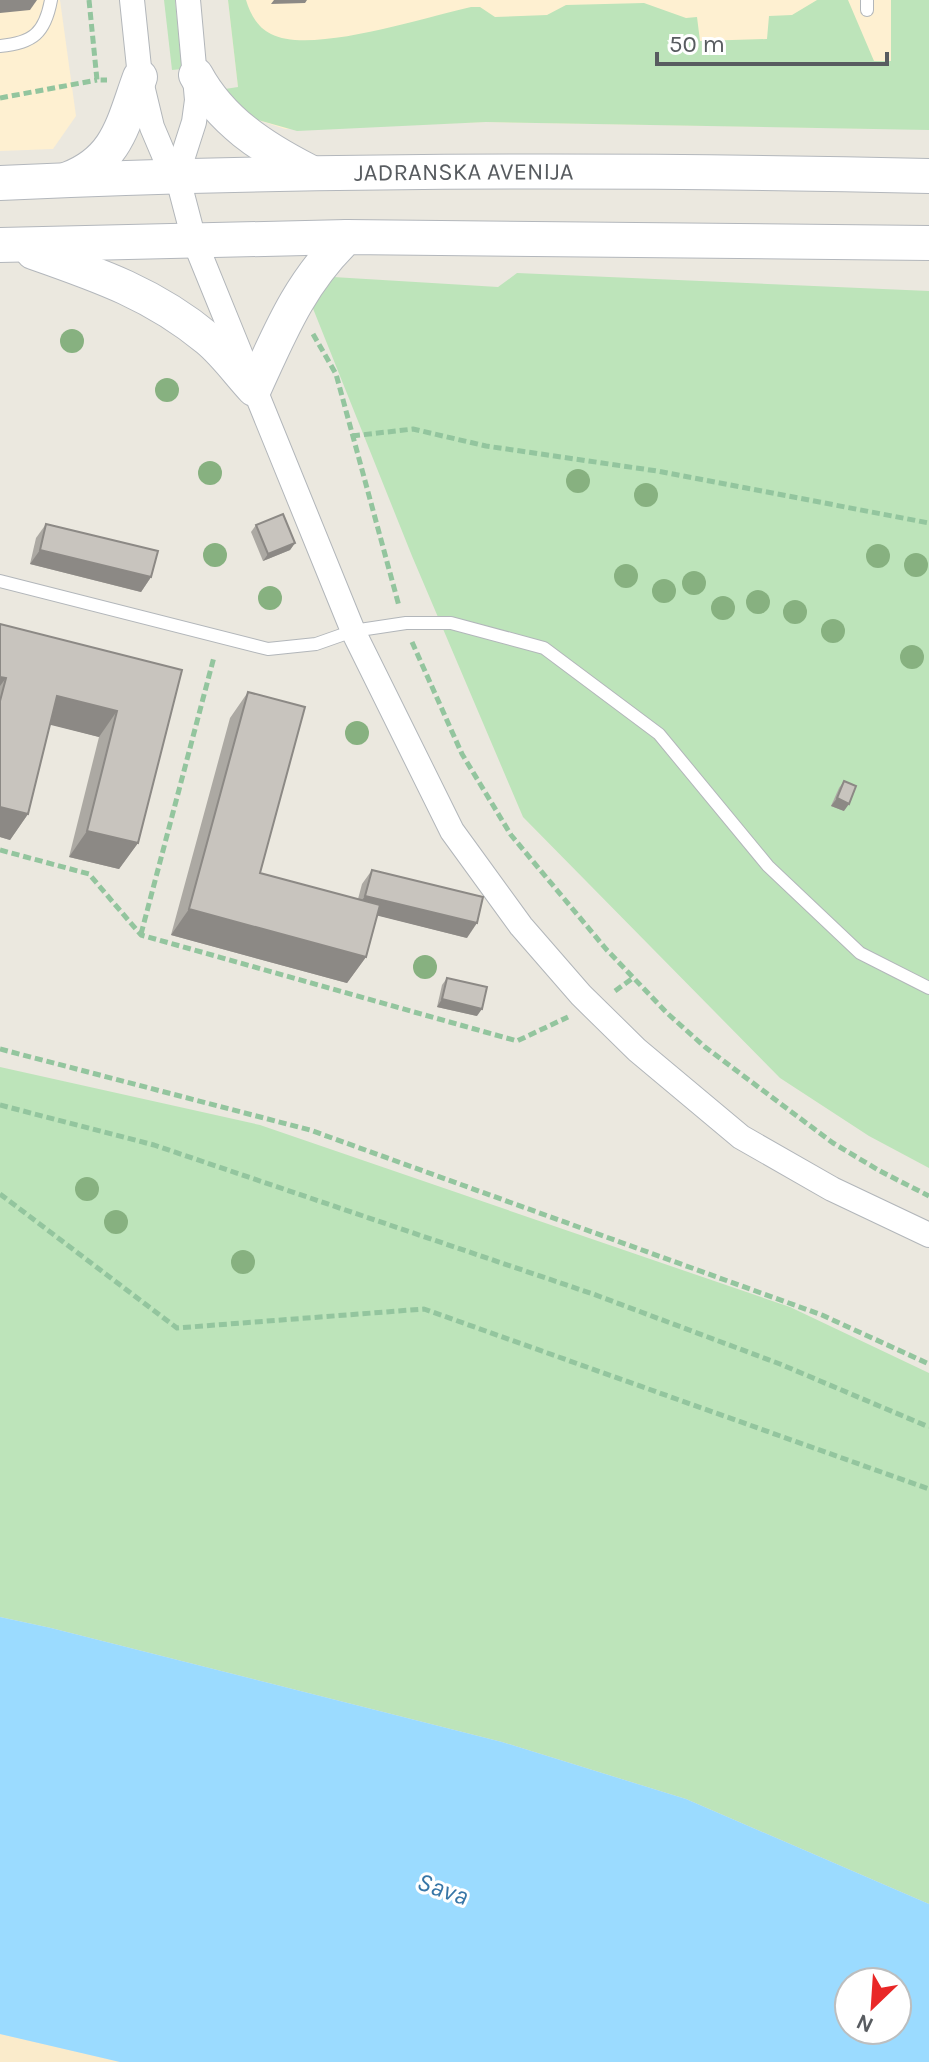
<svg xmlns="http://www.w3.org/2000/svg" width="929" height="2062" viewBox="0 0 929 2062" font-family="Karla,sans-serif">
<rect width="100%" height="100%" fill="#ebe8df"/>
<g fill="#fef0d1">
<path d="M0,0H60L76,116L53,149L0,151Z"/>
<path d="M228,0H891V129L486,122L285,129L258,120L238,87Z"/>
</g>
<g fill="#bde4ba">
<path d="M164,0H175L182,69L172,70Z"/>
<path d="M228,0H246C250,14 258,28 271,34C311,55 425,17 471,7H480L495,17L547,15L566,5L644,3L686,18L697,17L700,41L767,39L769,16L792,15L817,0H848L874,61H891V0H929V130L486,122L297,131L258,120L246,113L225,89L238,87Z"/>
<path d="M517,273L929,291V1168L869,1136L780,1078L523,817L412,556L310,301L333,277L498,287Z"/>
<path d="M0,1067L260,1125L790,1307L929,1373V1904L686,1799L502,1742L51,1628L0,1617Z"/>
</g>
<path fill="#faebcb" d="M0,2034L120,2062H0Z"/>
<path fill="#9bdbff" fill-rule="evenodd" d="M0,1617L51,1628L502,1742L686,1799L929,1904V2062H120L0,2034ZM849,1982H897V2030H849Z"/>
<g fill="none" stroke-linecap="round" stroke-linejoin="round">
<defs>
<g id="lane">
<path d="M867,10V0"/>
<path d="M0,46C33,43 45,33 51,0"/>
<path d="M0,581L268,649L316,644L353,631L406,623H451L544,648L659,734L768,866L860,953L929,988"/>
</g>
<g id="street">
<path d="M132,0L140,77L152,127L166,160L177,175L194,240L353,631L452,831L521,926L581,995L637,1050L741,1137L832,1189L929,1235"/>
<path d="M177,175L194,122L197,100L188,0"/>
</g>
<g id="secondary">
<path d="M196,75C221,121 263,148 308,171"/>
<path d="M68,179C118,160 123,123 140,77"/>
<path id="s1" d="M0,183C310,169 619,169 929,176"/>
<path d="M0,245L347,237L929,243"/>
<path d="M33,252C99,275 154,294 208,339C225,353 239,373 254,389C280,332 300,282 347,237"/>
</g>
</defs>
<use href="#lane" stroke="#b2b6ba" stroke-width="14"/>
<use href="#street" stroke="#b2b6ba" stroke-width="26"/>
<use href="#secondary" stroke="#b3b7bc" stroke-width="36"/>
<g stroke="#93c59e" stroke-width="5" stroke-dasharray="8 4" stroke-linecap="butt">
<path d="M89,0L97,80H107"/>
<path d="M0,98L97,80"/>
<path d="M313,334L336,374L399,606"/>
<path d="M352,436L413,429L486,446L657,471L929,523"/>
<path d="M412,642L462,754L511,835L606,949L667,1013L705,1047L833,1143L880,1171L929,1196"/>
<path d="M0,850L89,874L141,935L517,1041L568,1017"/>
<path d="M141,934L214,657"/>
<path d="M615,991L633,978"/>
<path d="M0,1049L310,1130L822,1315L929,1364"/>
<path d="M0,1105L154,1145L593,1294L780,1364L929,1427"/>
<path d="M0,1194L177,1328L424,1309L929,1489"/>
</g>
<use href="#lane" stroke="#fff" stroke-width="12"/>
<use href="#street" stroke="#fff" stroke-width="24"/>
<use href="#secondary" stroke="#fff" stroke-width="34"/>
</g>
<g fill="#87b180">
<circle cx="72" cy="341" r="12"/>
<circle cx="167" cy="390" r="12"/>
<circle cx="210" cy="473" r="12"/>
<circle cx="578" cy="481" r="12"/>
<circle cx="646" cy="495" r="12"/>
<circle cx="215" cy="555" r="12"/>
<circle cx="878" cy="556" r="12"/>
<circle cx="916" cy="565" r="12"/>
<circle cx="626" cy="576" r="12"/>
<circle cx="694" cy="583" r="12"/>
<circle cx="664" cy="591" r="12"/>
<circle cx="270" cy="598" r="12"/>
<circle cx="758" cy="602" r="12"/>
<circle cx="723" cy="608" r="12"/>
<circle cx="795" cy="612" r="12"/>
<circle cx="833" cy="631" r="12"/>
<circle cx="912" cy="657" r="12"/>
<circle cx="357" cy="733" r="12"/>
<circle cx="425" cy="967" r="12"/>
<circle cx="87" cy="1189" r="12"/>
<circle cx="116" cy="1222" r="12"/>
<circle cx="243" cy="1262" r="12"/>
</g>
<g fill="#aca9a3">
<path d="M46,524L151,577L141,592L30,564L36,538Z"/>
<path d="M256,525L295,543L290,550L263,561L251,532Z"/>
<path d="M0,624L182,670L138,843L119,869L69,857L99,737L50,724L28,814L10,840L0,837Z"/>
<path d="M248,692L260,873L358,899L362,884L372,870L467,938L377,915L366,957L347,983L171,935L230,718Z"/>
<path d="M844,781V811L831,806L839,788Z"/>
<path d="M447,978L477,1016L437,1007L442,985Z"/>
</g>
<g fill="#8c8985">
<path d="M0,0H37L30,10L0,13Z"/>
<path d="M274,0H307L305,3L271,4Z"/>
<path d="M295,543L290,550L263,561L268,554Z"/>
<path d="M40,550L151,577L141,592L30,564Z"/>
<path d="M0,677L6,678L0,686Z"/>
<path d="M57,696L117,711L99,737L39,722Z"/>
<path d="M837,798L849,804L844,811L831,806Z"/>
<path d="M0,807L28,814L10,840L0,837Z"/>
<path d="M87,831L138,843L119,869L69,857Z"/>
<path d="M365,896L477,923L467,938L355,910Z"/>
<path d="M189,909L366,957L347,983L171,935Z"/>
<path d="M442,999L482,1009L477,1016L437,1007Z"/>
</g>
<g fill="#c8c4be" stroke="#8c8985" stroke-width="2">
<path d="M283,514L295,543L268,554L256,525Z"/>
<path d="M46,524L158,551L151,577L40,550Z"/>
<path d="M0,624L182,670L138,843L87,831L117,711L57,696L28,814L0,807V701L6,678L0,677Z"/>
<path d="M248,692L305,707L260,873L380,905L366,957L189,909Z"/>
<path d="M844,781L856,786L849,804L837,798Z"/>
<path d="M372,870L483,897L477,923L365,896Z"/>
<path d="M447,978L487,987L482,1009L442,999Z"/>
</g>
<g text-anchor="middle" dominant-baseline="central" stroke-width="6" stroke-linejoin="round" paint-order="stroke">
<g font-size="24" fill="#585c60" stroke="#fff">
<text stroke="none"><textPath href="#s1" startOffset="464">JADRANSKA AVENIJA</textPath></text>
</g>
<g font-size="26" font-style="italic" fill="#3776a7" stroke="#fff">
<text transform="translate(443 1889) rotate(19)">Sava</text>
</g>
</g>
<g transform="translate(873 2006) rotate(205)"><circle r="38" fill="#ffffff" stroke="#bcbebf" stroke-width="2"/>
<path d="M0-6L14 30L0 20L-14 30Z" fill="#e92727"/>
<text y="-12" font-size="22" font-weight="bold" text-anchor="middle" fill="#585c60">N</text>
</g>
<path d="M657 52v12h230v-12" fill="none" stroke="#585c60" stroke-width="4"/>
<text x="669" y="52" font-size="24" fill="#585c60" stroke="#ffffff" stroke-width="6" paint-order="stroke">50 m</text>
</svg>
